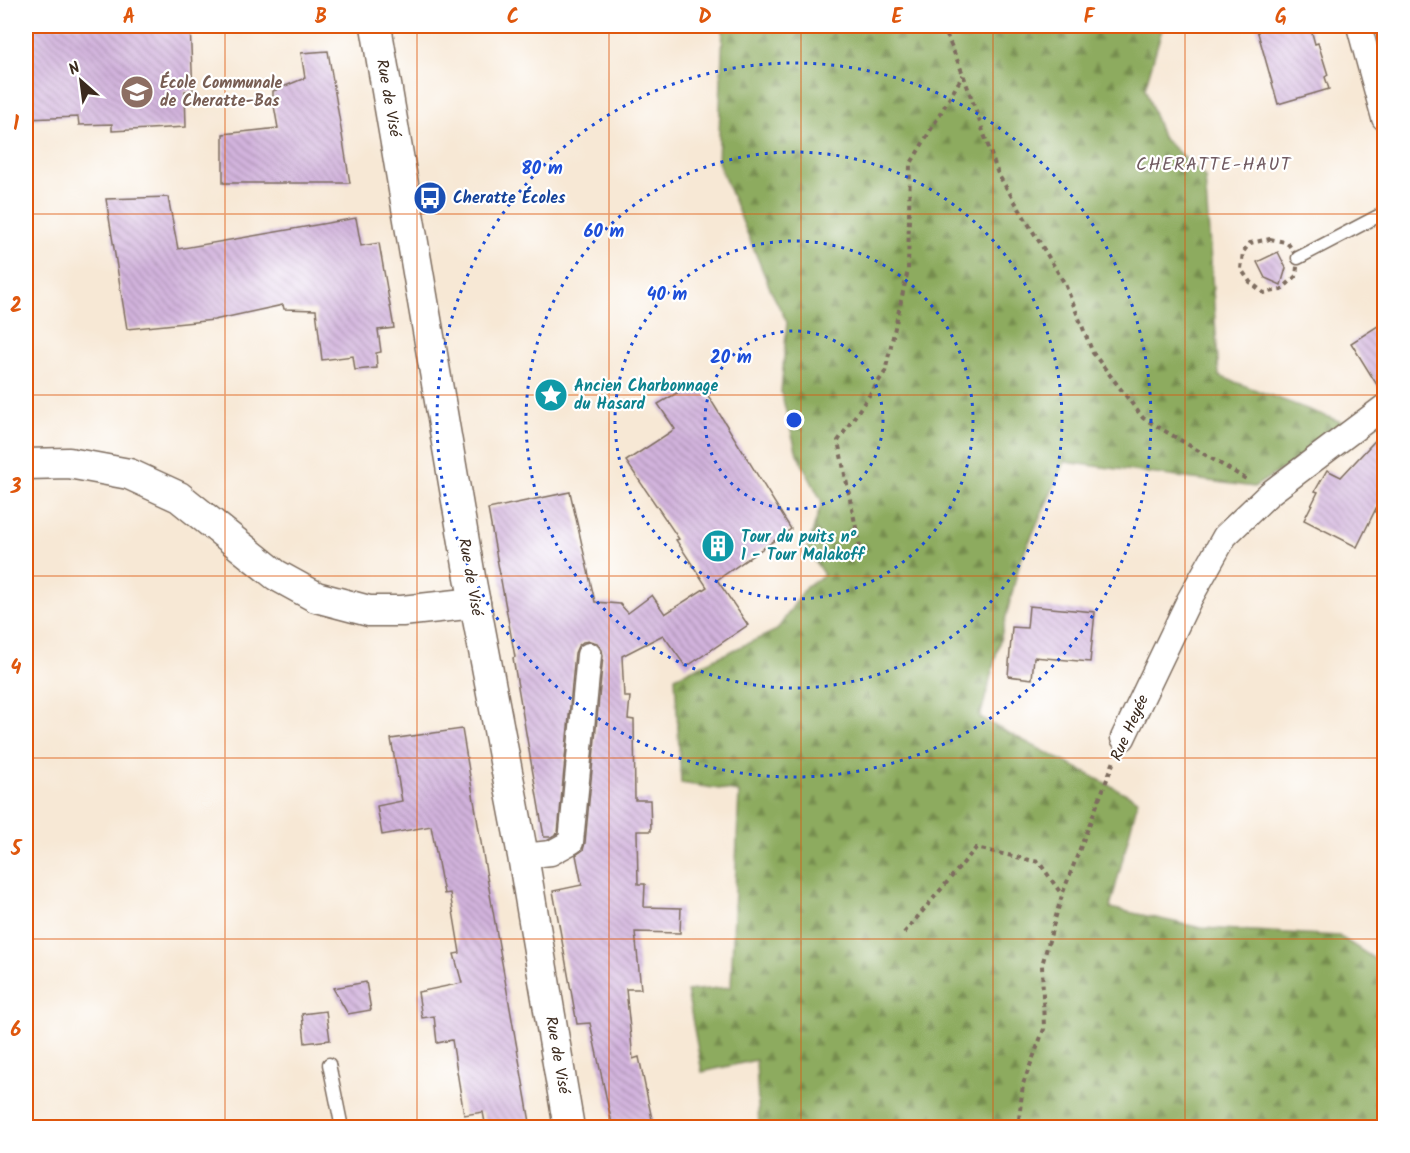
<svg xmlns="http://www.w3.org/2000/svg" width="1410" height="1153" viewBox="0 0 1410 1153" font-family="Kalam,sans-serif">
<defs>
<pattern id="forest-firs" width="22" height="20" patternUnits="userSpaceOnUse" patternTransform="scale(1.5)"><rect width="22" height="20" fill="#8dab5e"/><path d="M5 1l3.5 6h-7zM16 11l3.5 6h-7z" fill="#748b4d"/></pattern>
<pattern id="building-back-hatch" width="6" height="6" patternUnits="userSpaceOnUse" patternTransform="scale(1.5)"><rect width="6" height="6" fill="#d2b3dd"/><path d="M-1 5l2 2M0 0l6 6M5-1l2 2" fill="none" stroke="#ac92b3"/></pattern>
</defs>
<rect width="100%" height="100%" fill="#fff"/>
<filter id="ink" filterUnits="userSpaceOnUse"><feTurbulence type="fractalNoise" baseFrequency=".0167" numOctaves="2"/><feDisplacementMap in="SourceGraphic" scale="12" xChannelSelector="R" yChannelSelector="G"/><feConvolveMatrix kernelMatrix="1 2 1 2 8 2 1 2 1" color-interpolation-filters="sRGB"/></filter>
<filter id="wash" filterUnits="userSpaceOnUse"><feTurbulence type="fractalNoise" baseFrequency=".008" numOctaves="4" result="noise"/><feDisplacementMap in="SourceGraphic" scale="24" xChannelSelector="R" yChannelSelector="G"/><feGaussianBlur stdDeviation="1.35" result="paint"/><feColorMatrix in="noise" values="0 0 0 0 0 0 0 0 0 0 0 0 0 0 0 0 0 1.4 0 .05"/><feComposite in="paint" operator="in"/></filter>
<g filter="url(#wash)">
<rect width="100%" height="100%" fill="#f7e8d5"/>
<path fill="url(#forest-firs)" stroke="#646a3e" stroke-width="1.5" d="M723,26H1163L1145,88L1162,137L1205,177L1219,376L1352,426L1254,487L1065,462L1020,562L980,718L1138,800L1110,908L1202,928L1339,936L1384,965V1127H759L756,1060L702,1072L687,991L731,987L739,792L681,783L675,677L777,630L806,587L824,575L807,549L822,502L797,454L781,392L787,322L771,291L718,162Z"/>
<g id="blocks">
<g fill="url(#building-back-hatch)">
<path d="M26,26H190L193,91H185L186,127L112,131V124L79,125L78,117L26,119Z"/>
<path d="M1256,26H1310L1315,44L1318,43L1328,75L1325,77L1329,89L1278,104Z"/>
<path d="M328,51L350,183H223V134L278,128L273,100V91L305,78L301,53Z"/>
<path d="M168,197L178,249L356,218L361,246L379,243L394,328L378,330L381,352L376,353L377,368L355,370L353,356L322,360L316,310L284,309L283,305L214,320L127,329L106,199Z"/>
<path d="M1278,252L1286,268L1281,285L1265,278L1257,262Z"/>
<path d="M1384,322V393H1382L1351,343Z"/>
<path d="M694,383L709,397L791,529L717,580L748,625L686,667L663,635L622,656L624,697H630L628,719L634,720L635,800H650L651,831H637L638,884H645L644,907L681,908L680,933L635,932L641,989H626L633,1059L639,1057L653,1124L638,1128H613L590,1023L577,1024L553,891L582,885L576,855L583,850L585,843L603,656L602,650L597,643L590,641L583,642L578,646L575,653L558,833L551,837H544L513,658L515,657L488,509L570,492L595,602L620,604L628,613L652,595L665,614L707,587L676,540L679,539L626,461L675,429L658,404Z"/>
<path d="M1384,431V492L1357,547L1304,520L1318,492L1315,491L1327,470L1341,477Z"/>
<path d="M1029,606L1095,612L1090,662L1034,657L1032,679L1008,676L1012,627L1027,628Z"/>
<path d="M462,729L484,860L531,1128H486L483,1112L464,1115L452,1040L437,1043L434,1016L422,1018L418,992L462,983L454,954L460,953L450,893L444,894L431,826L382,835L377,806L402,801L391,739Z"/>
<path d="M366,982L371,1010L348,1014L333,988Z"/>
<path d="M326,1011L330,1040L305,1043L302,1014Z"/>
</g>
</g>
</g>
<g filter="url(#ink)">
<use href="#blocks" fill-opacity="0" stroke="#7d6c5e" stroke-width="1.5"/>
<g fill="none" stroke-linecap="round" stroke-linejoin="round">
<defs>
<g id="service">
<path d="M1298,258L1384,213"/>
<path d="M329,1064L342,1128"/>
</g>
<g id="minor">
<path d="M1359,26L1384,118"/>
<path d="M1123,738L1189,600L1225,536L1270,493L1384,407"/>
<path d="M523,856L551,853L571,842L589,655"/>
</g>
<g id="tertiary">
<path d="M376,26L470,577L523,856L569,1128"/>
<path d="M26,464L69,463L129,474L179,497L276,575L316,597L369,611H402L475,603"/>
</g>
</defs>
<use href="#service" stroke="#7d6c5e" stroke-width="15"/>
<use href="#minor" stroke="#7d6c5e" stroke-width="27"/>
<use href="#tertiary" stroke="#7d6c5e" stroke-width="33"/>
<g stroke="#7d6c5e" stroke-width="4" stroke-dasharray="4.5 4.5" stroke-linecap="butt">
<path d="M943,26L963,74L998,174L1065,284L1093,353L1143,418L1246,479"/>
<path d="M1270,239L1285,242L1289,245L1298,258L1296,276L1281,290L1264,293L1250,282L1241,269L1243,252L1250,243Z"/>
<path d="M860,547L838,441L885,372L908,270L910,165L963,75"/>
<path d="M904,933L976,848L1039,862L1062,895"/>
<path d="M1018,1128L1023,1084L1044,1029L1042,965L1062,895L1114,761"/>
</g>
<use href="#service" stroke="#fff" stroke-width="12"/>
<use href="#minor" stroke="#fff" stroke-width="24"/>
<use href="#tertiary" stroke="#fff" stroke-width="30"/>
</g>
</g>
<path fill="none" stroke="#df570d" stroke-width="1.5" stroke-opacity="0.55" d="M225,26V1128M417,26V1128M609,26V1128M801,26V1128M993,26V1128M1185,26V1128M26,214H1384M26,395H1384M26,576H1384M26,758H1384M26,939H1384"/>
<g fill="none" stroke="#1d4ed8" stroke-width="3" stroke-dasharray="3 6">
<circle cx="794" cy="420" r="89"/>
<circle cx="794" cy="420" r="179"/>
<circle cx="794" cy="420" r="268"/>
<circle cx="794" cy="420" r="357"/>
</g>
<defs>
<symbol id="school-disc" viewBox="-11 -11 22 22"><circle r="9.5" fill="#8d6e63" stroke="#fff"/><path d="M0-5L7-2L0 1L-7-2ZM-4 1L0 2.5L4 1V4Q0 6-4 4Z" fill="#fff"/></symbol>
<symbol id="bus-disc" viewBox="-11 -11 22 22"><circle r="9.5" fill="#1a4fb4" stroke="#fff"/><path d="M-5-6H5V4H4V6H2V4H-2V6H-4V4H-5ZM-3.5-4V0h7V-4ZM-3.5 1.2v1.5H-2V1.2ZM2 1.2v1.5H3.5V1.2Z" fill="#fff"/></symbol>
<symbol id="sight-disc" viewBox="-11 -11 22 22"><circle r="9.5" fill="#0f9aa8" stroke="#fff"/><path d="M0-6L1.8-2.2L6-1.7L2.9 1.2L3.7 5.4L0 3.3L-3.7 5.4L-2.9 1.2L-6-1.7L-1.8-2.2Z" fill="#fff"/></symbol>
<symbol id="building-disc" viewBox="-11 -11 22 22"><circle r="9.5" fill="#0f9aa8" stroke="#fff"/><path d="M-4-6H4V6H1V3H-1V6H-4ZM-2.5-4.3h1.7v1.8h-1.7ZM.8-4.3h1.7v1.8H.8ZM-2.5-1h1.7V.8h-1.7ZM.8-1h1.7V.8H.8Z" fill="#fff"/></symbol>
</defs>
<g fill-rule="evenodd">
<use href="#school-disc" x="118" y="73" width="38" height="38"/>
<use href="#bus-disc" x="411" y="179" width="38" height="38"/>
<use href="#sight-disc" x="532" y="376" width="38" height="38"/>
<use href="#building-disc" x="699" y="527" width="38" height="38"/>
</g>
<g text-anchor="middle" dominant-baseline="central" stroke-width="4.5" stroke-linejoin="round" paint-order="stroke">
<g font-size="16" font-weight="bold" fill="#785e54" stroke="#fff" text-anchor="start">
<text x="160" y="83">École Communale<tspan x="160" dy="18">de Cheratte-Bas</tspan></text>
</g>
<g font-size="16" fill="#3b2a1e" stroke="#fff">
<text transform="translate(388 98) rotate(80)">Rue de Visé</text>
<text transform="translate(470 577) rotate(80)">Rue de Visé</text>
<text transform="translate(1130 728) rotate(-66)">Rue Heyée</text>
<text transform="translate(557 1055) rotate(80)">Rue de Visé</text>
</g>
<g font-size="16" font-weight="bold" fill="#164399" stroke="#fff" text-anchor="start">
<text x="453" y="198">Cheratte Écoles</text>
</g>
<g font-size="16" font-weight="bold" fill="#0d838f" stroke="#fff" text-anchor="start">
<text x="574" y="386">Ancien Charbonnage<tspan x="574" dy="18">du Hasard</tspan></text>
<text x="741" y="537">Tour du puits n°<tspan x="741" dy="18">1 - Tour Malakoff</tspan></text>
</g>
<g font-size="18" letter-spacing="1.5" fill="#705a61" stroke="#fff">
<text x="1214" y="165">CHERATTE-HAUT</text>
</g>
</g>
<circle cx="794" cy="420" r="9" fill="#1d4ed8" stroke="#fff" stroke-width="3"/>
<g font-size="18" text-anchor="middle" font-weight="bold" fill="#1d4ed8" stroke="#fff" stroke-width="4.5" stroke-linejoin="round" paint-order="stroke">
<text x="542" y="174">80 m</text>
<text x="604" y="237">60 m</text>
<text x="667" y="300">40 m</text>
<text x="731" y="363">20 m</text>
</g>
<rect width="1410" height="1153" fill="none" stroke="#fff" stroke-width="66"/>
<g transform="translate(81 81) rotate(332)" stroke="#ffffff" stroke-width="4.5" paint-order="stroke">
<path d="M0-4.5L10 22L0 15L-10 22Z" fill="#3b2a1e"/>
<text y="-9" font-size="16" font-weight="bold" text-anchor="middle" fill="#3b2a1e">N</text>
</g>
<rect x="33" y="33" width="1344" height="1087" fill="none" stroke="#df570d" stroke-width="2"/>
<g font-size="20" text-anchor="middle" font-weight="bold" fill="#df570d">
<text x="129" y="23">A</text>
<text x="321" y="23">B</text>
<text x="513" y="23">C</text>
<text x="705" y="23">D</text>
<text x="897" y="23">E</text>
<text x="1089" y="23">F</text>
<text x="1281" y="23">G</text>
<text x="16" y="130">1</text>
<text x="16" y="312">2</text>
<text x="16" y="493">3</text>
<text x="16" y="674">4</text>
<text x="16" y="855">5</text>
<text x="16" y="1036">6</text>
</g>
</svg>
